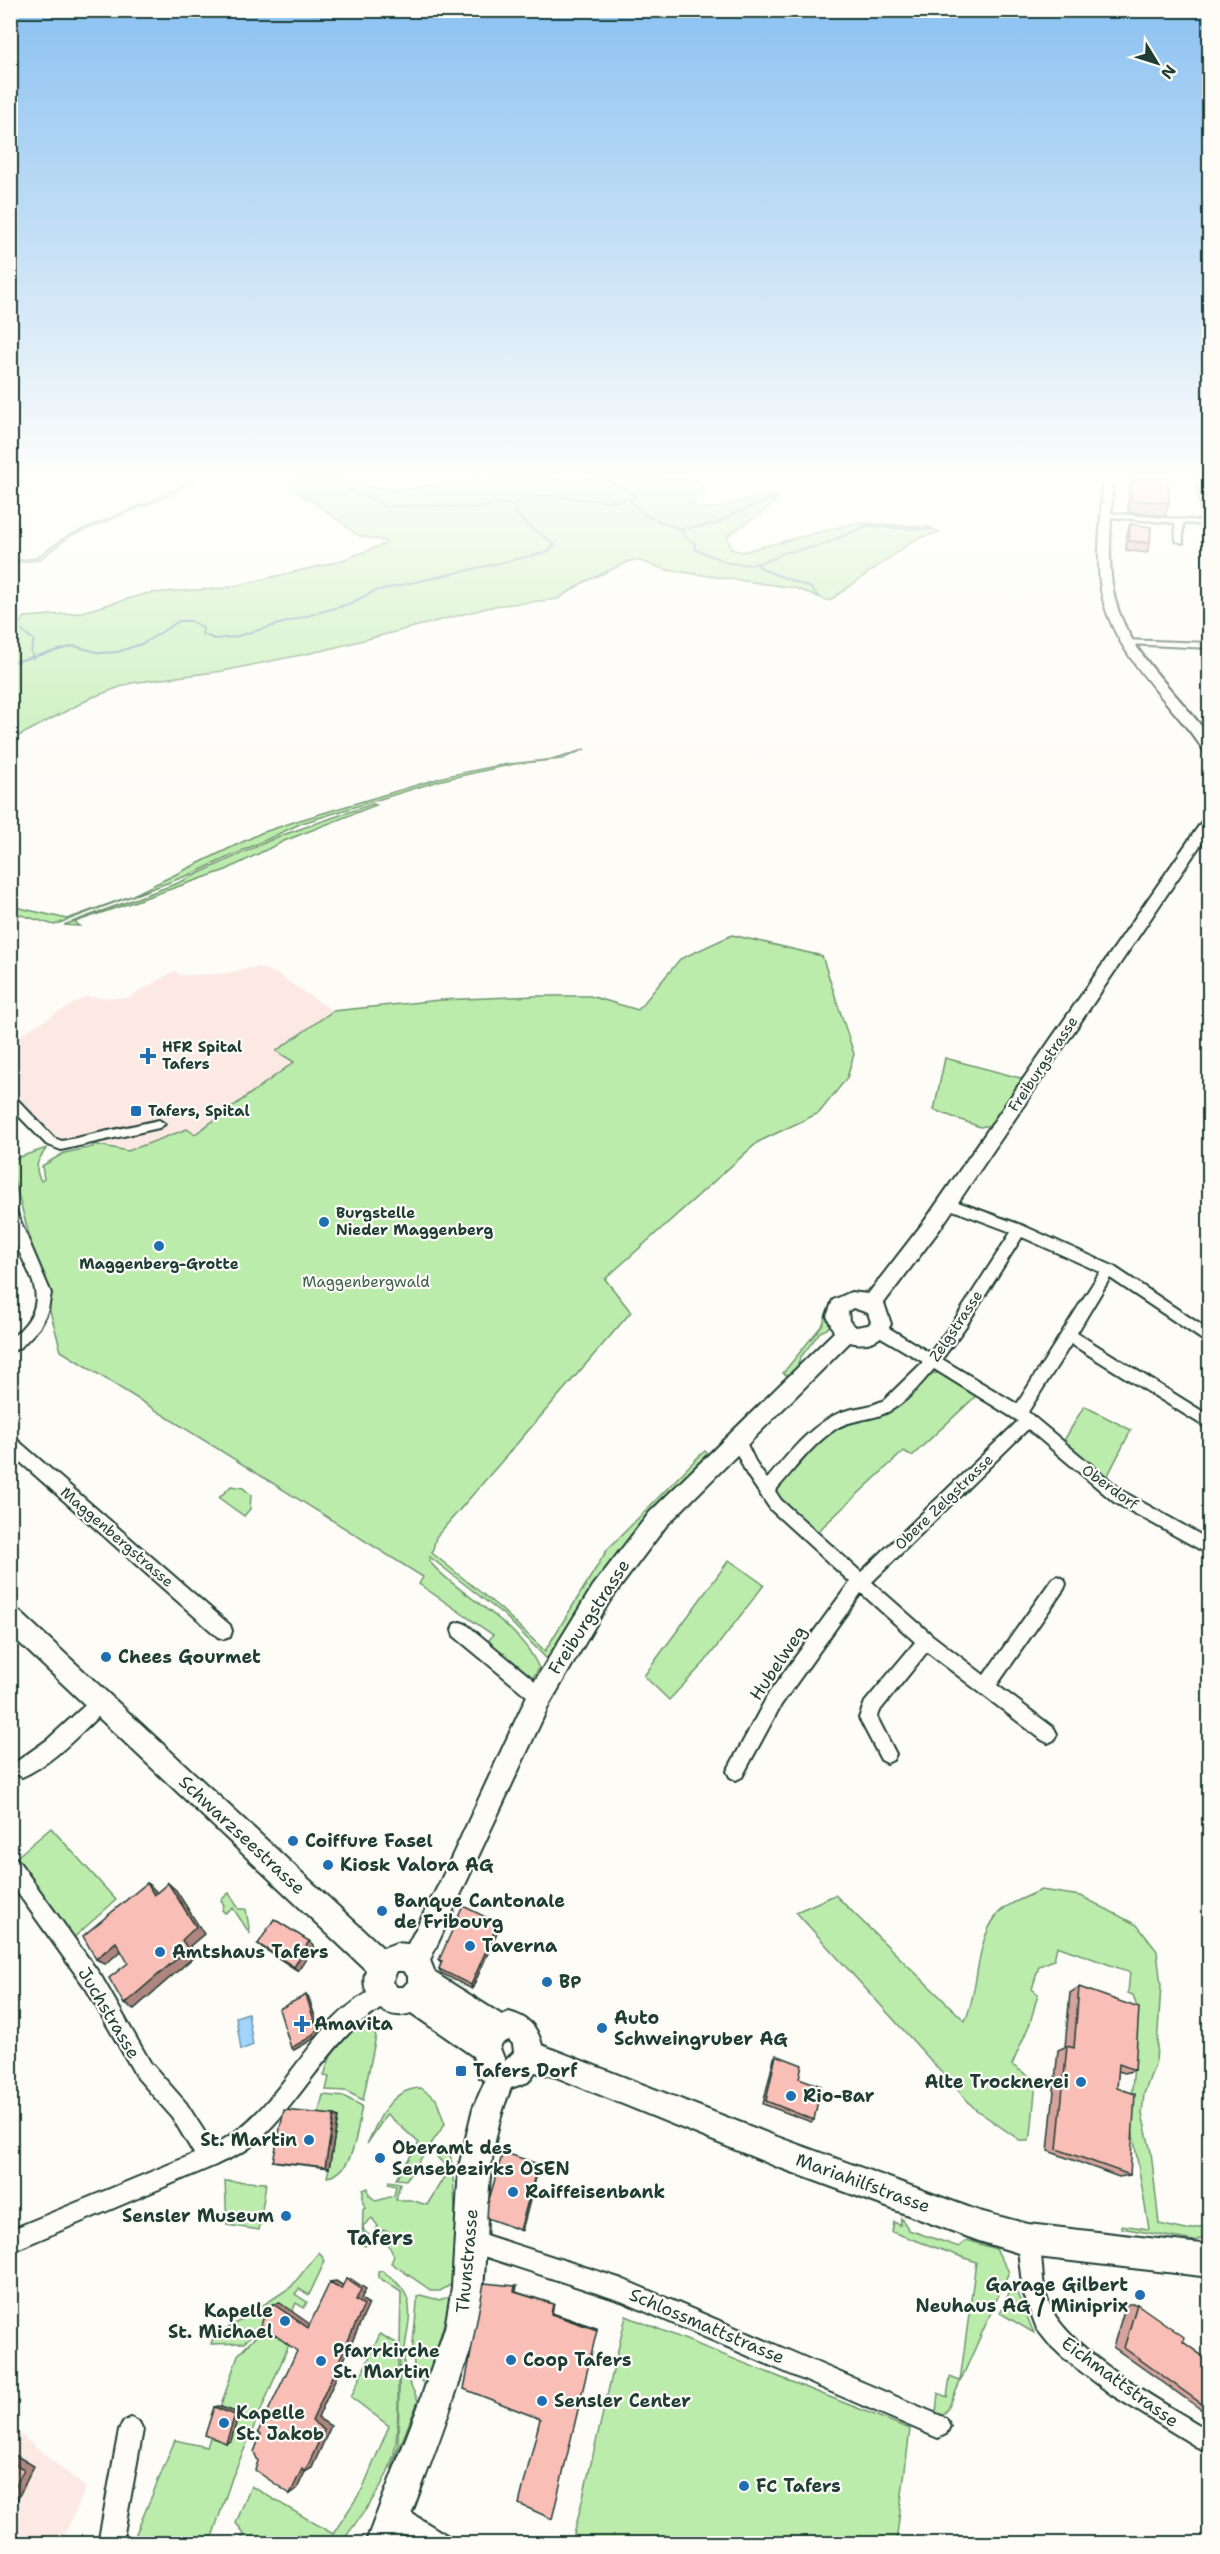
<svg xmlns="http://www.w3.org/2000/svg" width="1220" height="2554" viewBox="0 0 1220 2554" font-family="'Shantell Sans',sans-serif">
<rect width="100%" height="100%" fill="#fdfcf7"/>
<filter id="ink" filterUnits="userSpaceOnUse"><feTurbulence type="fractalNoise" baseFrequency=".0167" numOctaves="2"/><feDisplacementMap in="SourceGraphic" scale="12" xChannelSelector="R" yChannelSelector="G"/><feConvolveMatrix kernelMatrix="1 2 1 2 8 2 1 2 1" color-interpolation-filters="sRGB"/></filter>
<g filter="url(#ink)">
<g fill="#fce9e4">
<path d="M257,967L275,973L333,1011L276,1050L295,1062L195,1134L187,1129L128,1151L96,1144L47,1148L11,1109V1040L85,997L128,998L174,971L180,975L221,974Z"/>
<path d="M10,2426L86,2488L61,2543H11Z"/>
</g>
<g fill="#bcecac" stroke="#6e9470" stroke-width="1.5">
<path d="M192,478H197L171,495L70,536L39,560L11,563V561L36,558L67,536L168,494Z"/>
<path d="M294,478H346L349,482L395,491L473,478H698L704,491L690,503C717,522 754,487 779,498C765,514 744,523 727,536L731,549L742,552L856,523L928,527L940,532L916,539L829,601L795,588L667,570L637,560L630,561L584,582L558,599L495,606L325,650L223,671L131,683L93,697L11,740V633L25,617L78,613L149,593L226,588L337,562L385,544V541L359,536L322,508L291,488L290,481Z"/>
<path d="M585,749L562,759L514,764L442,780L302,823L194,873L54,925L11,912V906L67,919L131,896L261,833L300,820L447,776L501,765L555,759Z"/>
<path d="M372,804L376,805L284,841L226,870L75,922L80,926L64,925L178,883L277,837Z"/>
<path d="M732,935L822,956L854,1054L847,1078L819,1113L758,1142L605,1279L631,1312L436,1537L432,1553L501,1609L545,1651L607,1550L699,1456L705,1451L708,1454L548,1660L505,1616L430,1557L429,1561C462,1599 518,1620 539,1668L533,1678L525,1676L486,1644L493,1635L419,1584L423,1577L61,1351L11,1169L10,1160L47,1148C38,1159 33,1167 41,1181L44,1179L42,1166L64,1153L93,1147V1144L128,1151L187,1129L195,1134L294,1062L276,1051L333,1011L440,1000L537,996H590L638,1010L680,959Z"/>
<path d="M945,1058L1024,1079L991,1125L980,1127L934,1110Z"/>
<path d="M951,1184L875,1287L834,1319L827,1329L820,1332L800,1358L796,1371L790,1377L783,1373L823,1324L827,1311L838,1297L862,1293L874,1286Z"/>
<path d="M945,1372L979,1393L912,1456L904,1451L815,1534L778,1501L774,1487L825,1434L929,1374Z"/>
<path d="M1084,1406L1131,1430L1106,1479L1062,1444Z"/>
<path d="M231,1486L243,1488L251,1495L250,1509L244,1516L219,1498Z"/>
<path d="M729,1560L764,1585L704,1663L669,1700L644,1676Z"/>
<path d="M51,1828L116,1900L71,1940L13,1860Z"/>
<path d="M1041,1890L1081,1896L1137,1925L1157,1951L1161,1986L1156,2061L1144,2094L1142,2114L1151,2152L1159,2224L1186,2230L1209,2225V2236L1194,2241L1122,2228V2225L1149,2229L1130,2117L1138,2011L1133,1995L1128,1993L1130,1972L1057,1946L1054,1960L1039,1966L1032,1989L1038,1994L1030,2023L1012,2065L1036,2081L1031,2135L1028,2141H1021L975,2109L796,1912L835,1895L965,2021C980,1988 974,1944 997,1915C1005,1904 1028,1897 1041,1890Z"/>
<path d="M229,1893L239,1909H246L250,1934L233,1908L225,1913L222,1910L224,1905L221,1900Z"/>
<path d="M363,2022L370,2024L376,2036L363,2100L346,2091L326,2090L329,2077L324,2076C331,2051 339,2035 363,2022Z"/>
<path d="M421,2088L436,2099L445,2124L406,2180L396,2179L419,2143L387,2114L367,2144C379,2120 389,2089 421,2088Z"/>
<path d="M323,2095L345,2097L362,2106C357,2129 355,2173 327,2177L329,2168L318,2115Z"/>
<path d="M449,2146C457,2194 456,2235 452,2284L440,2291H432L391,2263L394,2256L387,2242L389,2232L383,2230L379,2238H372L378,2226L372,2218L363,2226L364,2231L369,2235L365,2246L362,2244L363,2209L366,2208L363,2203V2190L368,2188L369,2195L376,2201L394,2196L396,2186L388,2184L389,2181L400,2183L396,2200H411L427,2205L449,2169L437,2157Z"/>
<path d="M225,2181L266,2183L259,2230L227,2225Z"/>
<path d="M901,2218L909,2230L959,2247L967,2240L996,2249L1009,2272L948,2409L943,2415L936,2413L938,2393L947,2397L950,2377L960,2381L976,2262L892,2232L894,2222L900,2225Z"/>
<path d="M319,2252L325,2261L309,2295L299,2289L295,2294L307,2302L304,2308L296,2303L292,2312L270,2318L244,2343L211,2344L213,2338L291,2287Z"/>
<path d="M382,2271C427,2299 403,2324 404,2367C405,2381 414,2388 418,2401L391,2469L398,2446L401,2292L378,2277V2272Z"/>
<path d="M1013,2284L1034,2333L1000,2313Z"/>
<path d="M420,2295L439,2300L449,2297L451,2299L427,2382L424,2384C403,2367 418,2321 417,2297Z"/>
<path d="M626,2316L910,2429L896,2543H572Z"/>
<path d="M265,2327L290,2342L232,2478L210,2543L119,2544V2539L135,2536L175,2440L207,2447L238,2355Z"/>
<path d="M380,2334L398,2344C397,2376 400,2410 396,2442C392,2480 362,2514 341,2543H240L244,2533L236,2523L251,2486L333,2534L362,2490L389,2426L351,2397Z"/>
</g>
<path fill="#a1d4fe" stroke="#6d98ad" stroke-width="1.5" d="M248,2013L253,2045L241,2050L236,2017Z"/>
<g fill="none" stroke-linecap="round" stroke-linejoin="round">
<g stroke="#6d98ad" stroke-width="2">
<path d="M335,478L351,491L376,500L384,507L427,505L481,508L498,503L513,504"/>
<path d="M630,500L646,516L682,530L685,537L695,543V549L728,563L751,565L773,559L783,553L823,545L865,526L933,530"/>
<path d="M680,529L716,524L731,515L772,499"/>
<path d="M758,565L764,570L811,588L819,597"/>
<path d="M22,631L34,640L31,651L33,658"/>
<path d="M10,663L74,646L100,653L117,652L144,643L179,621H191L203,628L202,634L215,639L234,637L349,604L375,591L548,552L555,545C540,531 518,526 513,504C551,483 596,511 635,497L631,492L602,478"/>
</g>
<defs>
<g id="minor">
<path d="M1201,479H1210V483H1205L1210,521L1203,525L1183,523V543L1176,541L1175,523L1107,517L1103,515L1107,513L1202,521L1198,481Z"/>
<path d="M1123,640L1210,643V648L1126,644L1122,642Z"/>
<path d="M10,1095L14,1096L54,1138L62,1141L159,1120L165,1124L159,1128L61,1150L46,1144L10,1107Z"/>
<path d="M947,1198L1024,1226L1113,1266L1210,1331V1345L1110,1278L1077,1333L1210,1416V1430L1071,1344L1028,1412L1124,1492L1210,1540V1555L1114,1502L1028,1429L872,1582L932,1635L984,1675L1052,1579L1058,1576L1064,1579L1066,1584L1064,1589L997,1685L1054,1728L1057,1734L1054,1740L1048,1743L1042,1740L927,1652L878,1713L877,1717L896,1754L893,1760L887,1763L881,1760L859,1718L865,1702L915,1642L861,1593L781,1705L742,1777L736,1780L730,1777L727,1771L769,1693L850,1582L771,1510L747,1475L730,1439L732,1434L737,1433L742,1434L757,1465L767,1479C788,1455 808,1427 839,1413C854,1407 870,1408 884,1400L923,1362L874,1333L872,1329L874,1325H884L930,1353L956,1318L1011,1232L942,1206L941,1203L942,1200ZM1022,1237L1100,1272L1017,1404L942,1359L966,1326ZM934,1369L1018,1421L861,1572L781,1500L775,1491C795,1469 812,1444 837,1428C851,1420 867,1420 881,1415C903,1407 919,1386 934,1369Z"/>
<path d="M10,1206L16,1211L51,1293L48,1310L39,1328L22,1346L10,1353V1339C60,1299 24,1275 11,1230C9,1223 10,1214 10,1206Z"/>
<path d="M10,1437L15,1438L230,1625L232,1631L230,1637L224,1639L218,1637L10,1453Z"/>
<path d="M460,1622L466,1624L546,1690L548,1696L546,1702L540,1704L534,1702L454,1636L452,1630L454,1624Z"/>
<path d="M100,1695L106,1697L109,1703L106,1709C81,1732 54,1763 22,1777L16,1774L13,1768L16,1762L47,1740L94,1697Z"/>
<path d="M10,1857L17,1859L101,1976L150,2062L186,2103L213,2145C285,2111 308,2016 383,1985L390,1988L393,1995C388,2007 363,2019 352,2030C315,2067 290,2115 249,2148C239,2155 227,2159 216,2165L10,2252V2230L194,2154L172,2117L136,2076L87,1990L10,1882Z"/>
<path d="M1028,2229L1036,2232C1045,2255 1039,2281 1049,2304C1067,2350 1167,2405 1210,2431V2455L1112,2395L1066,2360L1049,2344L1037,2329L1023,2292L1018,2250L1017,2240L1020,2232Z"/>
<path d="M470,2230L622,2279L946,2418L950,2426L946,2434L938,2438L621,2301L462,2249L459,2241L462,2233Z"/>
<path d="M131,2418L139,2422L143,2430L122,2544H98L119,2430L123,2422Z"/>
<path d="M393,2502L448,2536L452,2544H417L385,2522L381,2514L385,2506Z"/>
</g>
<g id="secondary">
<path d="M1102,478H1112C1113,513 1107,549 1112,584C1121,650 1175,687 1210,738V753L1205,752C1169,698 1108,652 1100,583C1096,548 1103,513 1102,478Z"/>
<path d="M1210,816V831L940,1229L884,1303L891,1324C883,1340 868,1347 850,1342L666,1526L609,1602L549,1705L430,1960L435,1973L502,2015L509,2012C528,2017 537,2026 542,2045L775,2136L979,2211L1028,2224L1210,2245V2277L1028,2256L979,2241L775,2166L556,2077L535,2072L528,2082L511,2088C478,2166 493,2245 478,2325C474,2343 467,2360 461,2377C443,2433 421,2488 400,2544H365L418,2407L445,2328L452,2287L459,2167L473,2108L485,2081L479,2077L473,2056L411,2013C385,2023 357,1996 366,1970L10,1634V1607L18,1610L383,1948L396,1943L408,1944L439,1884L531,1687L593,1586L650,1512L834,1332L827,1316L833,1300L851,1292L868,1294L926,1219L1205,817ZM853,1308L868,1313L871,1322L868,1325L856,1327L849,1321L848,1311ZM397,1971H403L408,1976V1982L403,1987H397L392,1982ZM509,2040L513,2044L514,2052L505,2061L500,2048L502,2043Z"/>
</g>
</defs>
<use href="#minor" stroke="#1f3d34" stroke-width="4"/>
<use href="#secondary" stroke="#1f3d34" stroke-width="4"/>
<use href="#minor" fill="#fdfcf7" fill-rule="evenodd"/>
<use href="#secondary" fill="#fdfcf7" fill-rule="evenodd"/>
</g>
<g fill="#d6a39d" stroke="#1f3d34" stroke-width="1.5">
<path d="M1132,478H1168L1169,503L1165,516L1128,512L1129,487Z"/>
<path d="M1130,524L1150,543L1147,553L1126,550L1127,534Z"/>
<path d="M499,1928L472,1989L441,1973L439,1969L441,1964L439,1960Z"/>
<path d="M309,1941L314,1946L298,1971L263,1948L258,1944Z"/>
<path d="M1079,1987L1135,2070L1125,2073L1118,2071L1117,2088L1130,2175L1119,2177L1048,2151L1058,2050L1065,2047L1070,1993Z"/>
<path d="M776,2055L799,2078L814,2120L811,2122L763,2104L774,2058Z"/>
<path d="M334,2115L338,2117L329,2168L278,2162L273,2161Z"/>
<path d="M1126,2304H1137L1183,2342L1209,2361V2415L1113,2347Z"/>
</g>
<g fill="#ae857f" stroke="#1f3d34" stroke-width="1.5">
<path d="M147,1883L155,1890L162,1902L154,1895Z"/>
<path d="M168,1883L176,1890L204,1934L190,1946L196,1955L134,2009L124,2004L182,1940Z"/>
<path d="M498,1923L499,1928L472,1989L471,1985Z"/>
<path d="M309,1941L314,1946L298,1971L294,1967Z"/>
<path d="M116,1942L125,1948L105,1964L96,1959Z"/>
<path d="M306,1995L309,1998L320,2032L312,2040L294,2050L291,2048Z"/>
<path d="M334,2115L338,2117L329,2168L325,2167Z"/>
<path d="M538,2164L539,2166L522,2231L520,2230Z"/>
<path d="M346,2279H351L366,2289L361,2299L369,2304L318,2418L331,2426L312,2468L305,2472L297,2489L290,2494L312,2421L356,2300Z"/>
<path d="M336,2281L347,2288L341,2289L330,2282Z"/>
<path d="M515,2286H517L516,2292L554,2304L552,2313L597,2328V2330L551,2314L514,2292Z"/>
<path d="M280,2303L314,2327L308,2328L273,2304Z"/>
<path d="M218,2406L239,2413L231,2441L226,2443L214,2407Z"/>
<path d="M10,2452L34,2466L10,2514Z"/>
</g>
<g fill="#f9beb6" stroke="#1f3d34" stroke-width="1.5">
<path d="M1132,478H1168L1169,503L1131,500Z"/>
<path d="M1130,524L1151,527L1150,543L1129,541Z"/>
<path d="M147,1883L154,1895L168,1883L196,1927L182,1940L188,1949L124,2004L109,1978L128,1963L116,1942L96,1959L83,1936Z"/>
<path d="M463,1906L498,1923L471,1985L439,1969L442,1961L439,1960Z"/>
<path d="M274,1919L309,1941L294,1967L258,1944Z"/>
<path d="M1079,1987L1139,2008L1135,2070L1119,2064L1117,2088L1135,2094L1130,2175L1057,2149L1067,2046L1074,2048Z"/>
<path d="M306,1995L317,2030L309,2038L291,2048L279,2009Z"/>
<path d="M776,2055L802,2065L799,2078L821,2086L814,2120L766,2101Z"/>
<path d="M284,2110L334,2115L325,2167L273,2161Z"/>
<path d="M503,2152L538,2164L520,2230L487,2218L488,2203Z"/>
<path d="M346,2279L361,2289L356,2300L364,2305L312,2421L324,2430L305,2472L302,2469L290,2494L255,2470L258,2461L254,2452L261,2434L258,2432L297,2351L261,2325L263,2319L273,2304L308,2328L330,2282L341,2289Z"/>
<path d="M484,2283L515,2286L514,2292L553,2304L551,2314L597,2330L552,2519L519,2504L540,2419L464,2389Z"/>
<path d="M1137,2304L1184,2337L1183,2342L1209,2361V2409L1124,2348Z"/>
<path d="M214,2407L235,2415L226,2443L205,2435Z"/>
<path d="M10,2462L24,2469L10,2497Z"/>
</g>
</g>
<linearGradient id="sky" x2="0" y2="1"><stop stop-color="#8bc1f1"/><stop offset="0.57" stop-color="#fefefb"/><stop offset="1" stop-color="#fefefb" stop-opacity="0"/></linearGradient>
<rect width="1220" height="835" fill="url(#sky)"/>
<g fill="#1f6fb2" stroke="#fdfcf7" stroke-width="2">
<path d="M145 1047h6v6h6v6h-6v6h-6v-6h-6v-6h6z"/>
<rect x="130" y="1105" width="12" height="12" rx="3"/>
<circle cx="324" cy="1222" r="6"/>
<circle cx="159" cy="1246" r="6"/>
<circle cx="106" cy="1657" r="6"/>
<circle cx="293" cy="1841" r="6"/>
<circle cx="328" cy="1865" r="6"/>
<circle cx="382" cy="1911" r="6"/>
<circle cx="470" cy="1946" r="6"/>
<circle cx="160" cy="1952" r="6"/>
<circle cx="547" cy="1982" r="6"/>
<path d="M299 2015h6v6h6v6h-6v6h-6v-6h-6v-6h6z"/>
<circle cx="602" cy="2028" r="6"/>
<rect x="455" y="2065" width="12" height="12" rx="3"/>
<circle cx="1081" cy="2082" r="6"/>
<circle cx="791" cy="2096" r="6"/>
<circle cx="309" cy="2140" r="6"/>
<circle cx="380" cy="2158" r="6"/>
<circle cx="513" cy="2192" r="6"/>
<circle cx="286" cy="2216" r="6"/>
<circle cx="1140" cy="2295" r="6"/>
<circle cx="285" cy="2321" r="6"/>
<circle cx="511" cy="2360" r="6"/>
<circle cx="321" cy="2361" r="6"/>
<circle cx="542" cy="2401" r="6"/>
<circle cx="224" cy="2423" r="6"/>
<circle cx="744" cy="2486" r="6"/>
</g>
<g text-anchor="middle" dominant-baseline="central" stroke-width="4.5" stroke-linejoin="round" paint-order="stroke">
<g font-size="15" font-weight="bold" fill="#1f3d34" stroke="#fdfcf7" text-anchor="start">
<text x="162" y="1047">HFR Spital<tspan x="162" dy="17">Tafers</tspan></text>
<text x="148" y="1111">Tafers, Spital</text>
<text x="336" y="1213">Burgstelle<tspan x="336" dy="17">Nieder Maggenberg</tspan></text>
<text x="159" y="1264" text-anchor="middle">Maggenberg-Grotte</text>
</g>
<g font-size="15" fill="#1f3d34" stroke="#fdfcf7">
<text transform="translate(1043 1064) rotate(-56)">Freiburgstrasse</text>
<text transform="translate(956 1326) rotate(-56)">Zelgstrasse</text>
<text transform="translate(1110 1487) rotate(36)">Oberdorf</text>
<text transform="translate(944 1502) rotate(-44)">Obere Zelgstrasse</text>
<text transform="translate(117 1537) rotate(41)">Maggenbergstrasse</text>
</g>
<g font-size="15" fill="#3e604c" stroke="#fdfcf7">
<text x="366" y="1282">Maggenbergwald</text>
</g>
<g font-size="18" fill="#1f3d34" stroke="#fdfcf7">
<text transform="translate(589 1617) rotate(-57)">Freiburgstrasse</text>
<text transform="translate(778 1663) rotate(-56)">Hubelweg</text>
<text transform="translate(242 1835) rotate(43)">Schwarzseestrasse</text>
<text transform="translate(109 2013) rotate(59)">Juchstrasse</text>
<text transform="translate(863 2183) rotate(20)">Mariahilfstrasse</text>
<text transform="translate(467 2261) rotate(-85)">Thunstrasse</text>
<text transform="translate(707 2326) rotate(23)">Schlossmattstrasse</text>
<text transform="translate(1120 2382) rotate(36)">Eichmattstrasse</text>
</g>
<g font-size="18" font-weight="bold" fill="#1f3d34" stroke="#fdfcf7" text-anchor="start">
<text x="118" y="1657">Chees Gourmet</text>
<text x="305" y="1841">Coiffure Fasel</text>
<text x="340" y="1865">Kiosk Valora AG</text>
<text x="394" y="1901">Banque Cantonale<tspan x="394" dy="21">de Fribourg</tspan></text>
<text x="482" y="1946">Taverna</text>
<text x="172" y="1952">Amtshaus Tafers</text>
<text x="559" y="1982">BP</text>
<text x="614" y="2018">Auto<tspan x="614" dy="21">Schweingruber AG</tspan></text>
<text x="314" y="2024">Amavita</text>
<text x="473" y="2071">Tafers Dorf</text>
<text x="1069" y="2082" text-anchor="end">Alte Trocknerei</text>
<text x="803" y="2096">Rio-Bar</text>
<text x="297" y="2140" text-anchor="end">St. Martin</text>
<text x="392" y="2148">Oberamt des<tspan x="392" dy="21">Sensebezirks OSEN</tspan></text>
<text x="525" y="2192">Raiffeisenbank</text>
<text x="274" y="2216" text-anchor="end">Sensler Museum</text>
<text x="1128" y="2285" text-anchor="end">Garage Gilbert<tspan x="1128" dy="21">Neuhaus AG / Miniprix</tspan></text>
<text x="273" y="2311" text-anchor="end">Kapelle<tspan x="273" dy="21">St. Michael</tspan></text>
<text x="333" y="2351">Pfarrkirche<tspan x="333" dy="21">St. Martin</tspan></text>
<text x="523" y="2360">Coop Tafers</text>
<text x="554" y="2401">Sensler Center</text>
<text x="236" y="2413">Kapelle<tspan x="236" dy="21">St. Jakob</tspan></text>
<text x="756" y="2486">FC Tafers</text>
</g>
<g font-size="21" font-weight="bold" fill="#1f3d34" stroke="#fdfcf7">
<text x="380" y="2238">Tafers</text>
</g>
</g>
<rect width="1220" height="2554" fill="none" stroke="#fdfcf7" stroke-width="36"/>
<rect x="18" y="18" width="1184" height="2518" fill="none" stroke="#1f3d34" stroke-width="2" filter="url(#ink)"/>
<g transform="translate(1157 63) rotate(128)" stroke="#fdfcf7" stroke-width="4.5" paint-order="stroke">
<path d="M0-4.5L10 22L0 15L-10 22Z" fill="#1f3d34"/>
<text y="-9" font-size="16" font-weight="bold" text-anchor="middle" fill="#1f3d34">N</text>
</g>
</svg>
